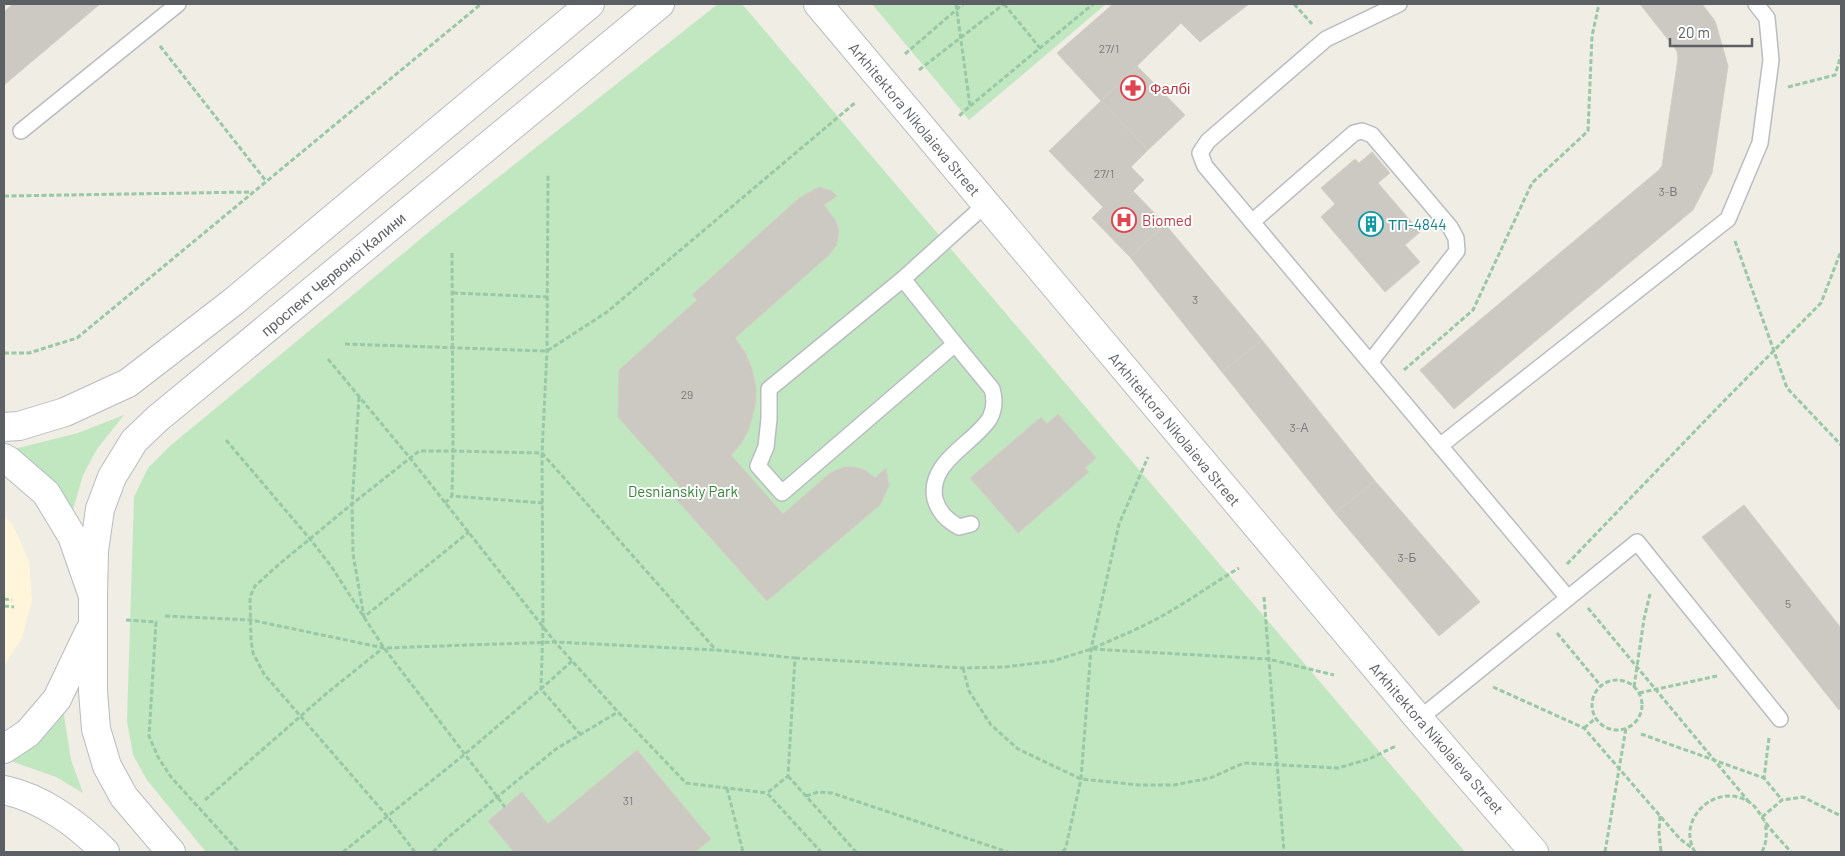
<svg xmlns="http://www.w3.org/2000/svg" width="1845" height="856" viewBox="0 0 1845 856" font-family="Barlow,sans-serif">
<rect width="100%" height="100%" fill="#efede4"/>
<path fill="#fef5da" d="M4,515L13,525L29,561L32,600L22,638L4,666Z"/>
<g fill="#c1e7c0">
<path d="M718,4H742L1465,852H206L147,780L133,755L127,721L134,497L148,468L170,446L435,227Z"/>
<path d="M872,4H1106L969,120Z"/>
<path d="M124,415L97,449L83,475L72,513L64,495L37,466L10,450L78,433Z"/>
<path d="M63,709L71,760L83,793L56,777L8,760Z"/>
</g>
<g fill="#ccc9c3" stroke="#d4cec3">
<path d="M13,4H100L4,85V12Z"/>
<path d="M1113,4H1249L1200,42L1181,23L1101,101L1057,53Z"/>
<path d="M1640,4H1702L1715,21L1728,66L1712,173L1693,210L1454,409L1420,370L1659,170L1662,166L1678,58L1677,51Z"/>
<path d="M1137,66L1185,115L1148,150L1101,101Z"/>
<path d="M1101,101L1148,150L1131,167L1144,180L1133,191L1165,224L1130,257L1092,218L1103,207L1049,151Z"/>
<path d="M1372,152L1390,173L1378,183L1420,232L1405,245L1420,262L1385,292L1321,217L1335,204L1321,188L1355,159L1359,163Z"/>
<path d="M819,187L832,191L837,196L824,205L836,221L839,230L838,238L836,246L829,255L735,338L745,352L752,369L756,387V402L749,429L741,444L731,455L783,514L830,473L844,467H854L865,470L875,478L886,468L889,486L880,505L767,601L676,499L683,490L618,417L619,370L697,300L692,295L799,198Z"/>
<path d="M1165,224L1262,340L1222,372L1130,257Z"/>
<path d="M1262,340L1375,481L1335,513L1222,372Z"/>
<path d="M1058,414L1096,458L1085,468L1089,472L1018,533L970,478L1041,417L1047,424Z"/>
<path d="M1375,481L1480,602L1439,636L1335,513Z"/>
<path d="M1744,505L1841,628V708L1839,710L1702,537Z"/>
<path d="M637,750L711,839L695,852H512L513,851L488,821L522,792L548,824Z"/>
</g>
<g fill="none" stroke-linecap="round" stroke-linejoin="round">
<defs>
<g id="lane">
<path d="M1399,4L1326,39L1208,141L1200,153L1205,166L1568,598"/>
<path d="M21,131L178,4"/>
<path d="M1252,222L1354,133L1362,131L1372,135L1450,227L1456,238L1457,251L1371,361"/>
<path d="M903,279L955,344"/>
<path d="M1441,445L1728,219L1760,143L1771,60L1767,18L1756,4"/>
<path d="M971,524L959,527C947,520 939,513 935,499C927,462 975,443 990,418C995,408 995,399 992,389L955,344L782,493L758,466L766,447L769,419V389L903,279L986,204"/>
<path d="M1419,719L1637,542L1780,719"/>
</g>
<path id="street" d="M818,4L1419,719L1534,852"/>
<g id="secondary">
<path d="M4,427L19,426L65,412L128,383L233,302L590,4"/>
<path d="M4,458L9,461L46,493L72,536L93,596V691L96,729L107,766L124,797L171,852"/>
<path d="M93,596L94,551L100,509L112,477L134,441L157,419L660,4"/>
<path d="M4,749L28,733L57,699L89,632"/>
<path d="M4,790C42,798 78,824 105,852"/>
</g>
</defs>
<use href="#lane" stroke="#b9bcc1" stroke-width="18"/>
<use href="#street" stroke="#b9bcc1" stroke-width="30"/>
<use href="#secondary" stroke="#b8bbc1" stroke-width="30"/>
<g stroke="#99c8a6" stroke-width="3" stroke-dasharray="5 2.5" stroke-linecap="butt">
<path d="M956,4L970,106L958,117"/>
<path d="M1004,4L1040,48"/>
<path d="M1294,4L1312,24"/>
<path d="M160,46L266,181"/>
<path d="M905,54L963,4"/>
<path d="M919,70L1004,4"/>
<path d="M1788,87L1835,75L1841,55"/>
<path d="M970,106L1093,4"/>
<path d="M4,196L252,192"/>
<path d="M1735,241L1787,388L1841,445"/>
<path d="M453,293L548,297"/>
<path d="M345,344L547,351L607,312L856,102"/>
<path d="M4,353H29L77,338L481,4"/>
<path d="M328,359L410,458L555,642L618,712L686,783L767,793"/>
<path d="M1404,370L1473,310L1532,183L1588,131L1592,36L1599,4"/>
<path d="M359,397L352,504L353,554L364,617L469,532"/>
<path d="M226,440L310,539L331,566L384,648L505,807"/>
<path d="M445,503L452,496"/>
<path d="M543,503L452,496L453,451L542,453L716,650"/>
<path d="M1567,564L1722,403L1821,303L1841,251"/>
<path d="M1264,597L1284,852"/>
<path d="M4,599L12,600"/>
<path d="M4,606L14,607"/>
<path d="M1588,608L1749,802"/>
<path d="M165,616L251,620L384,648L555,642L716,650L795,658L788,776L767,793L821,852"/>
<path d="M126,620L156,622L149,736L158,757L171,777L239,852"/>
<path d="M1557,633L1601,686"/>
<path d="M1093,648C1121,636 1148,625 1174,609C1196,596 1217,581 1239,568"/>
<path d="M795,658L963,668L1005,667L1053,661L1091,649L1268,659L1334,675"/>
<path d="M572,661L541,689L580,734"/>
<path d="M963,668L969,691L991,725L1018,749L1081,779L1139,785H1174L1210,778L1244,763L1338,768L1369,759L1396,746"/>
<circle cx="1617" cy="705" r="25"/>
<path d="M1493,687L1584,728L1680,839L1692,848"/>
<path d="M1634,687L1644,619L1650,594"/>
<path d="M1639,693L1717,676"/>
<path d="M1584,728L1596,718"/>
<path d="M1641,734L1764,778"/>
<path d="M1769,738L1764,778L1782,800"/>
<path d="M788,776L856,852"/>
<path d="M727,788L743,852"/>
<path d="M806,796L818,792L832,793L1008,852"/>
<path d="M205,800L327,693L383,648"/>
<path d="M1660,816L1659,832L1661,852"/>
<path d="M1762,817L1782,800L1803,797L1841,816"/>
<path d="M343,852L465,754L541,689L543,626L542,453L547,351L548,173"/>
<path d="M415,852L387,816L264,674L253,653L251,640L250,597L255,586L277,566L352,504L419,451H453L452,251"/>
<path d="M433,852L447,838L556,749L618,712"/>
<path d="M1063,852L1066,847L1081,779L1091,649L1119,524L1148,457"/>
<path d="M1605,852L1626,728"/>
<path d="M1695,852C1675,819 1717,781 1749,802C1757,807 1760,815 1766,823C1773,833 1782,842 1791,852"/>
<path d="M1762,852C1767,842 1767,833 1765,822"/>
</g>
<use href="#lane" stroke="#fff" stroke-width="15"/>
<use href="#street" stroke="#fff" stroke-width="28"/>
<use href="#secondary" stroke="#fff" stroke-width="28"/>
</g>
<defs>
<symbol id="pharmacy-ring" viewBox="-11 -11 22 22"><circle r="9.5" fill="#fff" stroke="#e0444e" stroke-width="1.5"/><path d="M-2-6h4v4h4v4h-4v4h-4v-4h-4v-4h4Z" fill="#e0444e"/></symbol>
<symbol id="hospital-ring" viewBox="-11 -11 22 22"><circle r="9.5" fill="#fff" stroke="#e0444e" stroke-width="1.5"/><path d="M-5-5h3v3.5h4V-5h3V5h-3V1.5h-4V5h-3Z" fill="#e0444e"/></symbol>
<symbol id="building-ring" viewBox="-11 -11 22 22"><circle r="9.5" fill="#fff" stroke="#0f9aa8" stroke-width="1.5"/><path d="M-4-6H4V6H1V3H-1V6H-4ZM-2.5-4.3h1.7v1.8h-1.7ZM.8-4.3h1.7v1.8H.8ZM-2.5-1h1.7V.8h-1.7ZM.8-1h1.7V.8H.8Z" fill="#0f9aa8"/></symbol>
</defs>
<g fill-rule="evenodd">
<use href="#pharmacy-ring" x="1119" y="74" width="28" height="28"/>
<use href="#hospital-ring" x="1110" y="206" width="28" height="28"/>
<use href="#building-ring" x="1357" y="210" width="28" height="28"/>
</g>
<g text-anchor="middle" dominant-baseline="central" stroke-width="4" stroke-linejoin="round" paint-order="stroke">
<g font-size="12" fill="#787a7c">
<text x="1109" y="48">27/1</text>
<text x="1104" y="173">27/1</text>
<text x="1668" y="191">3-В</text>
<text x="1195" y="299">3</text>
<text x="687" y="394">29</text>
<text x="1299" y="427">3-А</text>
<text x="1407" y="557">3-Б</text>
<text x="1788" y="603">5</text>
<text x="628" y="800">31</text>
</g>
<g font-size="15" fill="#be3a42" stroke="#fff" text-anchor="start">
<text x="1150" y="88">Фалбі</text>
<text x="1142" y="220">Biomed</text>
</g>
<g font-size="15" fill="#5c6065" stroke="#fff">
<text transform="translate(915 119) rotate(50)">Arkhitektora Nikolaieva Street</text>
<text transform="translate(333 274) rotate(-40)">проспект Червоної Калини</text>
<text transform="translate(1175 429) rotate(50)">Arkhitektora Nikolaieva Street</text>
<text transform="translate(1437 738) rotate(49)">Arkhitektora Nikolaieva Street</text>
</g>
<g font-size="15" fill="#0d838f" stroke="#fff" text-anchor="start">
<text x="1388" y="224">ТП-4844</text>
</g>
<g font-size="15" fill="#338536" stroke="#fff">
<text x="683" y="491">Desnianskiy Park</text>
</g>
</g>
<rect width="1845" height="856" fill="none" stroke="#5c6065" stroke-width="10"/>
<path d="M1670 38v8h82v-8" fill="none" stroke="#5c6065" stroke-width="2.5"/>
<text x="1678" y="38" font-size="15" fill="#5c6065" stroke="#ffffff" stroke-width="4" paint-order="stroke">20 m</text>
</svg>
